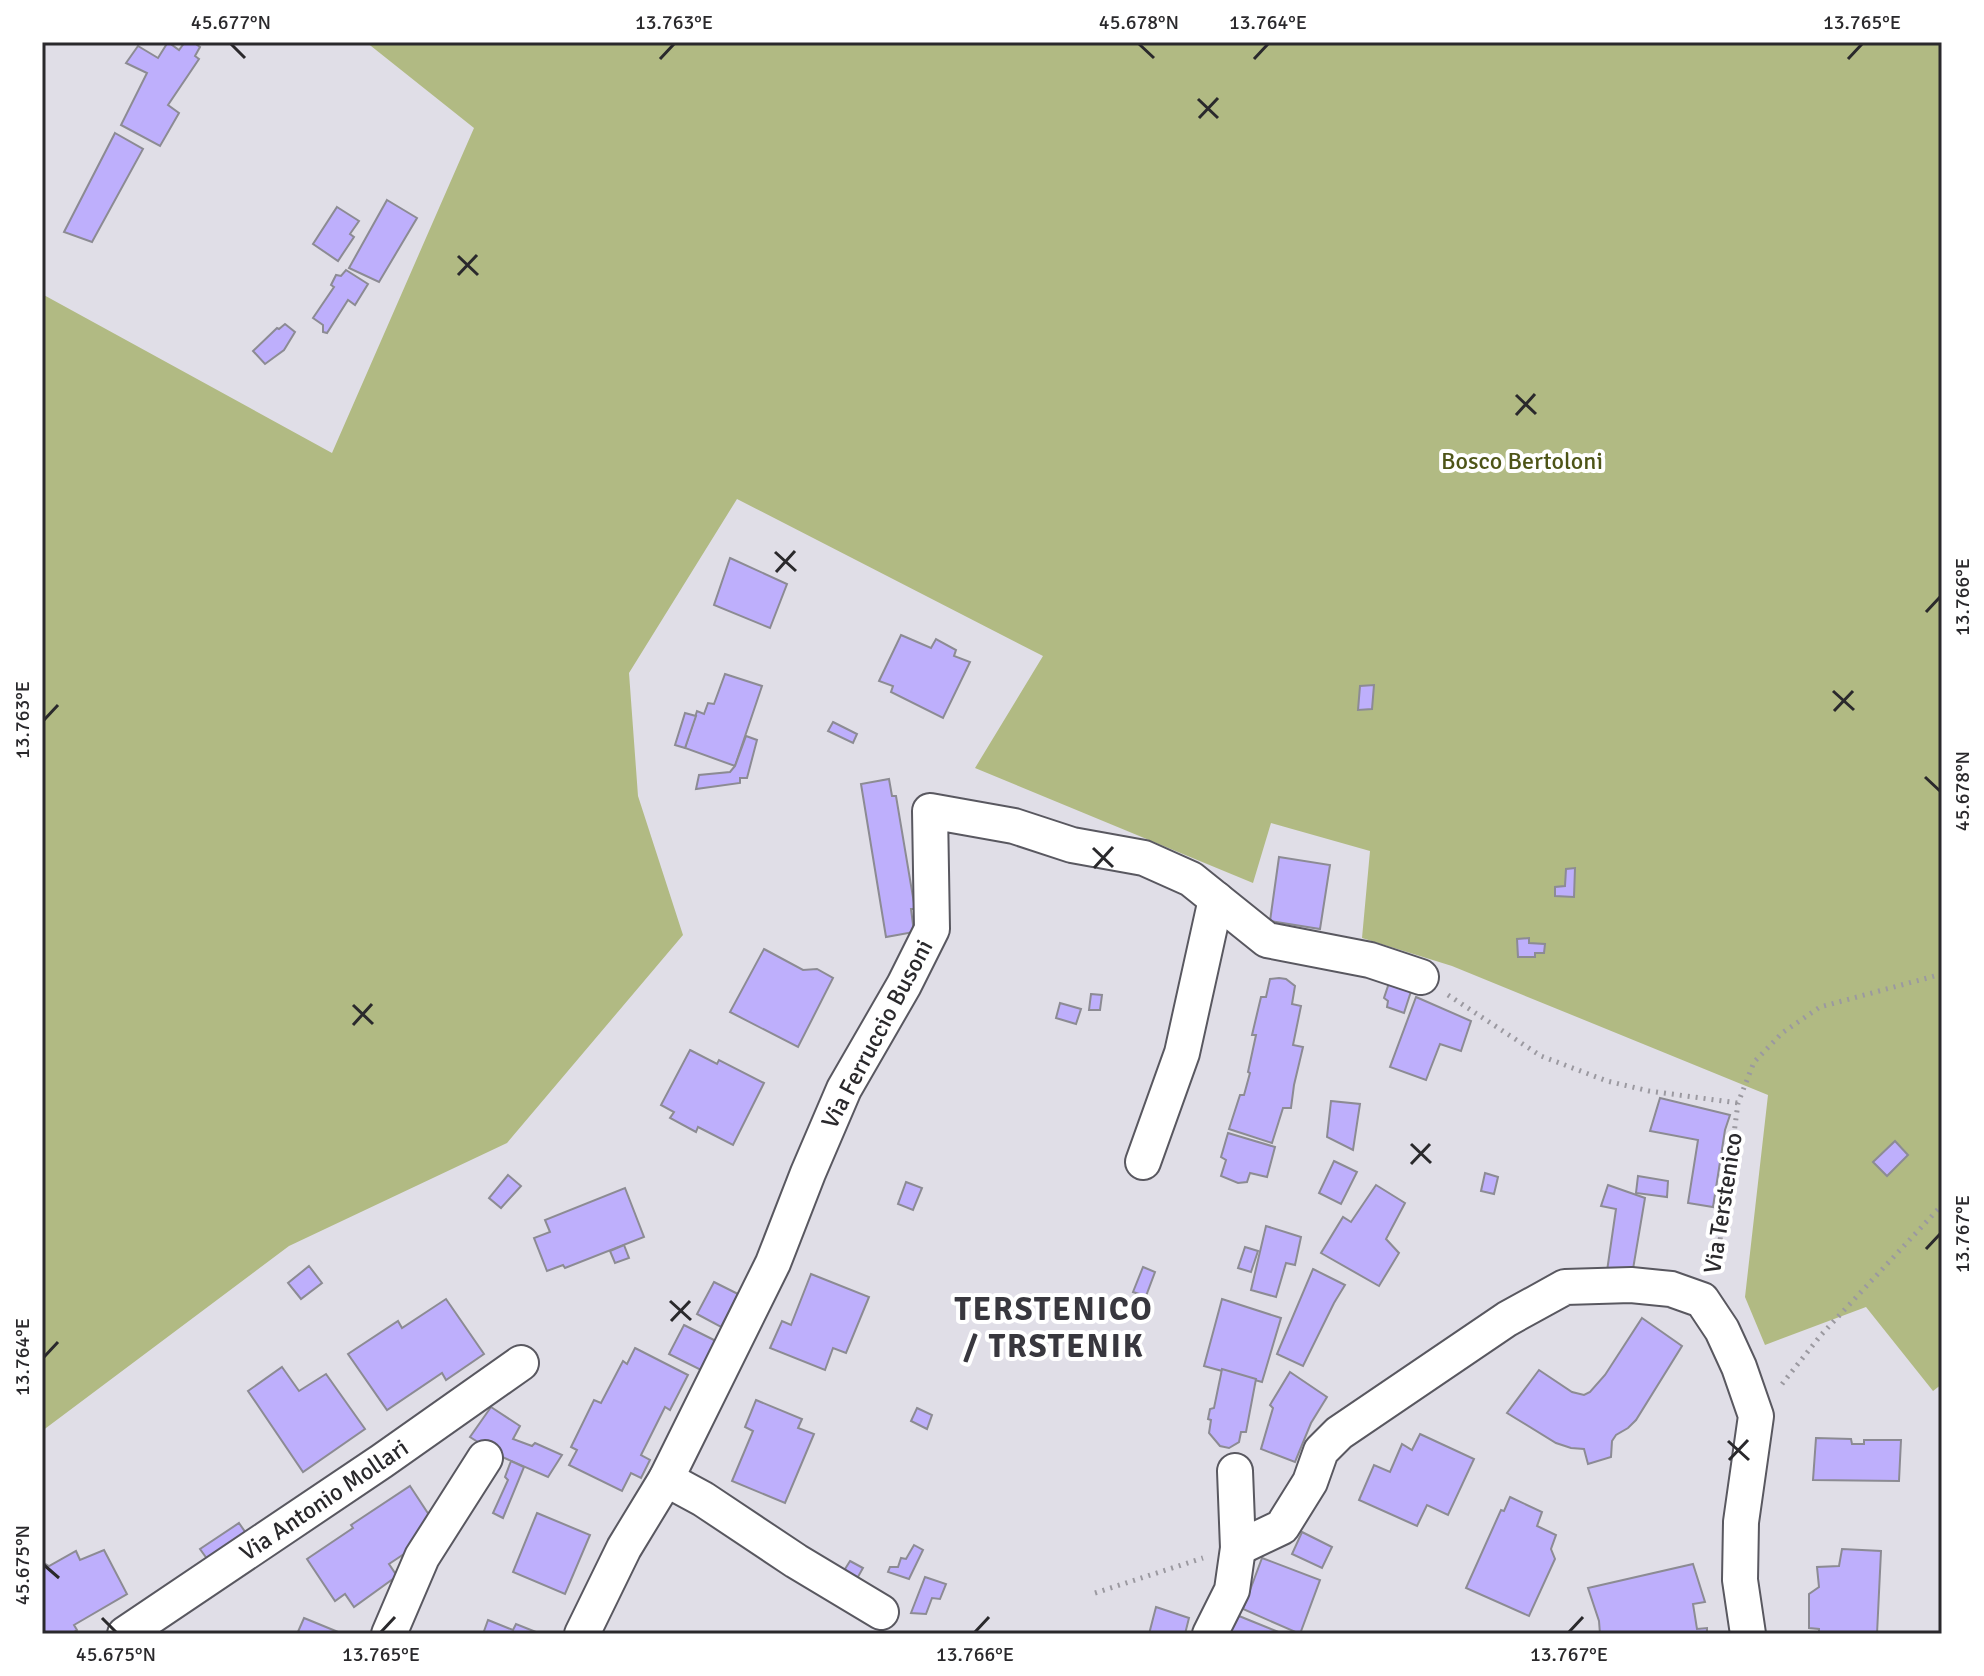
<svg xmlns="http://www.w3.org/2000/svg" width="1984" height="1676" font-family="Signika,sans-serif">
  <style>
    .green { fill: #b1ba83 }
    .building { fill: #beaffc; stroke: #8c8b93; stroke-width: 2 }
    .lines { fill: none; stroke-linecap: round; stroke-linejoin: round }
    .minor-casing { stroke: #595860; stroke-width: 38 }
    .path { stroke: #9b99a0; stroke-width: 5; stroke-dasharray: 2 6; stroke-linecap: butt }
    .minor { stroke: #fff; stroke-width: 34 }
    .ticks { fill: none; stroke: #2a292c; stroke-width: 3 }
    .labels { text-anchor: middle; stroke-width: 8; stroke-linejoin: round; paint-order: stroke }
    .park-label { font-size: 24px; fill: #4d5417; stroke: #fff }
    .street-label { font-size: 24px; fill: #2a292c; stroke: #fff }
    .district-label { font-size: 32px; font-weight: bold; letter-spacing: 2px; fill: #38373e; stroke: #fff }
    .neatline { fill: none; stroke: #2a292c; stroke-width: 3 }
    .ticks-label { font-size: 20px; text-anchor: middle; fill: #2a292c }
  </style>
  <rect width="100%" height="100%" fill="#e0dee7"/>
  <path class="green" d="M366 42H1942V1384L1933 1391 1866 1307 1765 1345 1745 1297 1768 1095 1452 966 1362 938 1370 851 1271 823 1253 883 975 768 1043 656 737 499 629 673 638 796 683 935 507 1143 289 1246 42 1431V294L332 453 474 128Z"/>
  <g class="building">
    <path d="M168 42 179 50 185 42H193L200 47 195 56 199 59 168 105 179 113 160 146 121 125 147 73 126 63 138 46 158 58Z"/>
    <path d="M115 133 143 149 92 242 64 232Z"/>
    <path d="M387 200 417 218 379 282 349 268Z"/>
    <path d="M337 207 359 221 350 234 354 237 338 261 313 244Z"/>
    <path d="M346 270 368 284 355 305 348 300 327 333 323 332V325L313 318 334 287 331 285 336 275 341 276Z"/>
    <path d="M285 324 295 332 284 350 265 364 253 351 277 328 279 329Z"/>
    <path d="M730 558 787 584 770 628 714 605Z"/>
    <path d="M901 635 931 648 936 639 956 650 954 656 970 662 943 718 891 692 893 686 879 681Z"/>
    <path d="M725 674 762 686 735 766 685 748 697 711 704 714 708 703 714 704Z"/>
    <path d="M1374 685 1372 709 1358 710 1360 686Z"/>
    <path d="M685 713 696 716 685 748 675 745Z"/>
    <path d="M833 722 857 734 853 743 828 731Z"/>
    <path d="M746 736 757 740 747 778H740V783L696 789 699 775 730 772 735 766Z"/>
    <path d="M889 779 892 796H896L915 909H911L914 932 886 937 861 784Z"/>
    <path d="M1279 857 1330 865 1320 929 1270 921Z"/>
    <path d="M1575 868 1574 897 1555 896V887L1565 886 1566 869Z"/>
    <path d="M1529 938V943L1545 944 1544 953H1535V957H1518L1517 939Z"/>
    <path d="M764 949 803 970 817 969 833 978 798 1047 730 1012Z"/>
    <path d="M1392 974 1414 982 1404 1013 1387 1007 1388 1001 1384 998Z"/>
    <path d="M1279 978 1286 979 1295 986 1292 1004 1301 1006 1293 1045 1303 1047 1294 1085 1291 1108H1283L1272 1143 1229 1129 1240 1095H1244L1250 1073 1248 1072 1256 1035H1252L1261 997H1266L1270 979Z"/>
    <path d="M1091 994 1102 995 1100 1010H1089Z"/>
    <path d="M1416 997 1471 1021 1461 1051 1440 1044 1426 1080 1390 1067Z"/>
    <path d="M1060 1003 1081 1009 1076 1024 1056 1018Z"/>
    <path d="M690 1050 717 1064 719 1060 764 1083 733 1145 698 1127 696 1132 670 1118 674 1112 661 1105Z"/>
    <path d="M1660 1098 1730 1115 1725 1130 1713 1207 1688 1203 1698 1140 1650 1131Z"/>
    <path d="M1331 1101 1360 1104 1353 1150 1327 1137Z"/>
    <path d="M1228 1133 1275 1147 1267 1177 1250 1173 1247 1182 1238 1183 1221 1176 1226 1160 1221 1157Z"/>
    <path d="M1895 1141 1908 1155 1887 1176 1873 1162Z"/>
    <path d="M1334 1161 1357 1172 1341 1204 1319 1193Z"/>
    <path d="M1485 1173 1498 1177 1494 1194 1481 1191Z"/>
    <path d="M508 1175 521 1186 501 1208 489 1198Z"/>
    <path d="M1638 1176 1668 1181 1667 1197 1636 1193Z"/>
    <path d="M906 1182 922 1188 913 1210 898 1204Z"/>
    <path d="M1376 1185 1405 1203 1386 1239 1399 1253 1379 1286 1321 1253 1343 1217 1351 1222Z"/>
    <path d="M1608 1185 1645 1198 1632 1275 1607 1271 1616 1209 1601 1206Z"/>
    <path d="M625 1188 644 1237 565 1268 563 1265 547 1271 534 1238 550 1232 545 1220Z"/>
    <path d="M1266 1226 1301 1237 1295 1265 1286 1263 1276 1297 1251 1290Z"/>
    <path d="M624 1245 629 1258 615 1263 610 1251Z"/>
    <path d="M1245 1247 1258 1251 1251 1272 1238 1268Z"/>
    <path d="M309 1266 322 1283 301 1299 288 1283Z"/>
    <path d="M1143 1267 1155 1272 1146 1296 1133 1292Z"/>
    <path d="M1313 1269 1345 1285 1334 1303 1303 1366 1277 1354Z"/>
    <path d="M811 1274 869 1297 846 1353 833 1348 825 1370 770 1348 782 1321 791 1325Z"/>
    <path d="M714 1282 738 1294 721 1327 697 1314Z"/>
    <path d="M446 1299 484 1354 446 1380 442 1373 387 1410 348 1354 398 1321 402 1328Z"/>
    <path d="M1222 1299 1281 1318 1262 1382 1204 1366Z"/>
    <path d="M1642 1318 1682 1346 1636 1420 1628 1428 1616 1435 1612 1441 1611 1457 1588 1464 1584 1449 1571 1448 1556 1443 1507 1413 1539 1370 1572 1392 1584 1395 1590 1392 1605 1375Z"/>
    <path d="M684 1325 718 1342 703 1371 669 1354Z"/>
    <path d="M635 1348 688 1375 670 1410 665 1407 641 1455 650 1460 641 1478 631 1473 622 1491 569 1465 577 1450 571 1447 594 1400 601 1403 623 1361 627 1364Z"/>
    <path d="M282 1367 299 1391 326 1374 365 1429 303 1472 248 1391Z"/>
    <path d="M1222 1369 1256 1379 1246 1432H1241L1239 1442 1229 1448 1220 1446 1209 1433 1211 1420 1208 1419 1210 1409 1214 1408Z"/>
    <path d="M1290 1372 1327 1397 1311 1423 1295 1462 1261 1449 1273 1408 1270 1405Z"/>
    <path d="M756 1400 802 1419 798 1428 814 1434 785 1503 732 1481 753 1431 745 1427Z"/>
    <path d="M491 1407 520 1426 513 1439 532 1446 535 1443 562 1455 548 1477 500 1456 470 1437Z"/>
    <path d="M917 1408 932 1415 927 1429 911 1421Z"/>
    <path d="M1420 1434 1474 1459 1448 1515 1427 1505 1417 1526 1359 1500 1374 1465 1390 1472 1402 1444 1412 1450Z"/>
    <path d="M1816 1438 1851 1439 1852 1444H1864V1440H1901L1899 1481 1813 1480Z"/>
    <path d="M511 1461 524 1467 503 1518 493 1513 508 1480 505 1477Z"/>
    <path d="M410 1486 435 1524 419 1544 389 1564 397 1576 354 1607 345 1594 335 1601 307 1559 353 1528 351 1525Z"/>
    <path d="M1510 1497 1542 1512 1537 1526 1556 1535 1551 1549 1555 1559 1529 1616 1466 1588 1501 1510 1504 1511Z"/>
    <path d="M537 1513 590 1535 565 1594 513 1572Z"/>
    <path d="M239 1523 250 1539 210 1563 200 1549Z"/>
    <path d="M1302 1532 1332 1547 1322 1568 1292 1554Z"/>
    <path d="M914 1545 923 1550 909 1579 888 1572 890 1567H898L901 1558 906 1559Z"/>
    <path d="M1842 1549 1881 1551 1877 1634H1819V1629L1809 1628V1594L1819 1587 1817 1567 1839 1566Z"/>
    <path d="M104 1550 127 1594 74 1625 77 1630 71 1634H46L42 1627V1562L49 1566 76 1551 80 1560Z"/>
    <path d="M1262 1558 1320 1580 1300 1634 1243 1609Z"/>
    <path d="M850 1561 863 1568 854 1584 840 1577Z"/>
    <path d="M1693 1564 1705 1602 1693 1604 1697 1629 1707 1628V1634H1600L1599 1621 1588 1588Z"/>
    <path d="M925 1577 946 1584 940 1599 932 1598 926 1614 911 1613Z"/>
    <path d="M1156 1607 1189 1618 1185 1634H1149Z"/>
    <path d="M1239 1616 1281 1633 1229 1634Z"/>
    <path d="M304 1618 343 1634H297Z"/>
    <path d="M488 1620 513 1630 516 1624 541 1634H483Z"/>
  </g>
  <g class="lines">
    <g class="minor-casing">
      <g id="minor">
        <path d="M1143 1162 1182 1053 1216 899"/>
        <path d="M666 1479 703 1499 796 1561 881 1612"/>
        <path d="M1238 1548 1282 1527 1310 1482 1321 1451 1339 1433 1507 1319 1565 1287 1631 1285 1671 1289 1702 1300 1722 1330 1739 1367 1756 1416 1741 1522 1740 1580 1748 1634"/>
        <path d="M125 1634 382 1461 521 1363"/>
        <path d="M389 1634 422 1557 485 1458"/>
        <path d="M582 1634 624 1548 666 1479 773 1263 808 1173 844 1089 904 985 932 929 930 811 1014 826 1072 845 1144 858 1191 879 1267 940 1370 960 1421 977"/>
        <path d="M1210 1634 1232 1590 1238 1548 1235 1471"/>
      </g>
    </g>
    <g class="path">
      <path d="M1448 995 1541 1056 1607 1081 1649 1091 1738 1103"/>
      <path d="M1716 1271 1738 1103 1754 1062 1782 1033 1820 1007 1942 974"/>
      <path d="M1782 1384 1821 1335 1942 1205"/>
      <path d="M1095 1593 1203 1558"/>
    </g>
    <use href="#minor" class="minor"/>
  </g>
  <path class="ticks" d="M231 44 245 58M1139 44 1154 58M660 59 674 44M1254 59 1268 44M1848 59 1862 44M1198 99 1218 118M1199 118 1218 98M458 256 478 275M458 275 477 255M1516 395 1536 414M1516 415 1535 394M775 552 796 571M776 572 795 551M1926 612 1940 597M1833 691 1854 710M1834 711 1853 691M44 720 58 705M1925 777 1940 791M1093 848 1113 867M1094 868 1113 847M353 1005 373 1024M353 1025 372 1004M1411 1144 1431 1163M1411 1164 1430 1144M1926 1249 1940 1234M670 1301 691 1320M671 1321 690 1301M44 1357 58 1342M1728 1441 1749 1460M1729 1460 1748 1440M44 1565 59 1578M102 1618 116 1632M381 1632 395 1617M975 1632 989 1617M1569 1632 1583 1617"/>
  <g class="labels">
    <g class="park-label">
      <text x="1522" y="469">Bosco Bertoloni</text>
    </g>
    <g class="street-label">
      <text transform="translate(877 1034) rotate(-62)" y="8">Via Ferruccio Busoni</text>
      <text transform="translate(1723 1203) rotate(-81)" y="8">Via Terstenico</text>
      <text transform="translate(324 1500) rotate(-34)" y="8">Via Antonio Mollari</text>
    </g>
    <g class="district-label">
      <text x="1054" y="1320">TERSTENICO<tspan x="1054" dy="37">/ TRSTENIK</tspan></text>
    </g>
  </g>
  <rect width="1984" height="1676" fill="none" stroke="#ffffff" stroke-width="88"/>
  <rect x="44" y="44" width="1896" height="1588" class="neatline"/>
  <g class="ticks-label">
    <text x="231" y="29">45.677°N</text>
    <text x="674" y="29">13.763°E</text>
    <text x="1139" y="29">45.678°N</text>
    <text x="1268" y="29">13.764°E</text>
    <text x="1862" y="29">13.765°E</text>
    <text transform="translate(1962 597) rotate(-90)" y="7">13.766°E</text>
    <text transform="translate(22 720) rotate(-90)" y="7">13.763°E</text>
    <text transform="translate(1962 791) rotate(-90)" y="7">45.678°N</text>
    <text transform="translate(1962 1234) rotate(-90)" y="7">13.767°E</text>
    <text transform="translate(22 1357) rotate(-90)" y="7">13.764°E</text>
    <text transform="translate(22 1565) rotate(-90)" y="7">45.675°N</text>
    <text x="116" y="1661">45.675°N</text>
    <text x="381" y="1661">13.765°E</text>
    <text x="975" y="1661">13.766°E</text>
    <text x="1569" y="1661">13.767°E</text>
  </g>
</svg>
